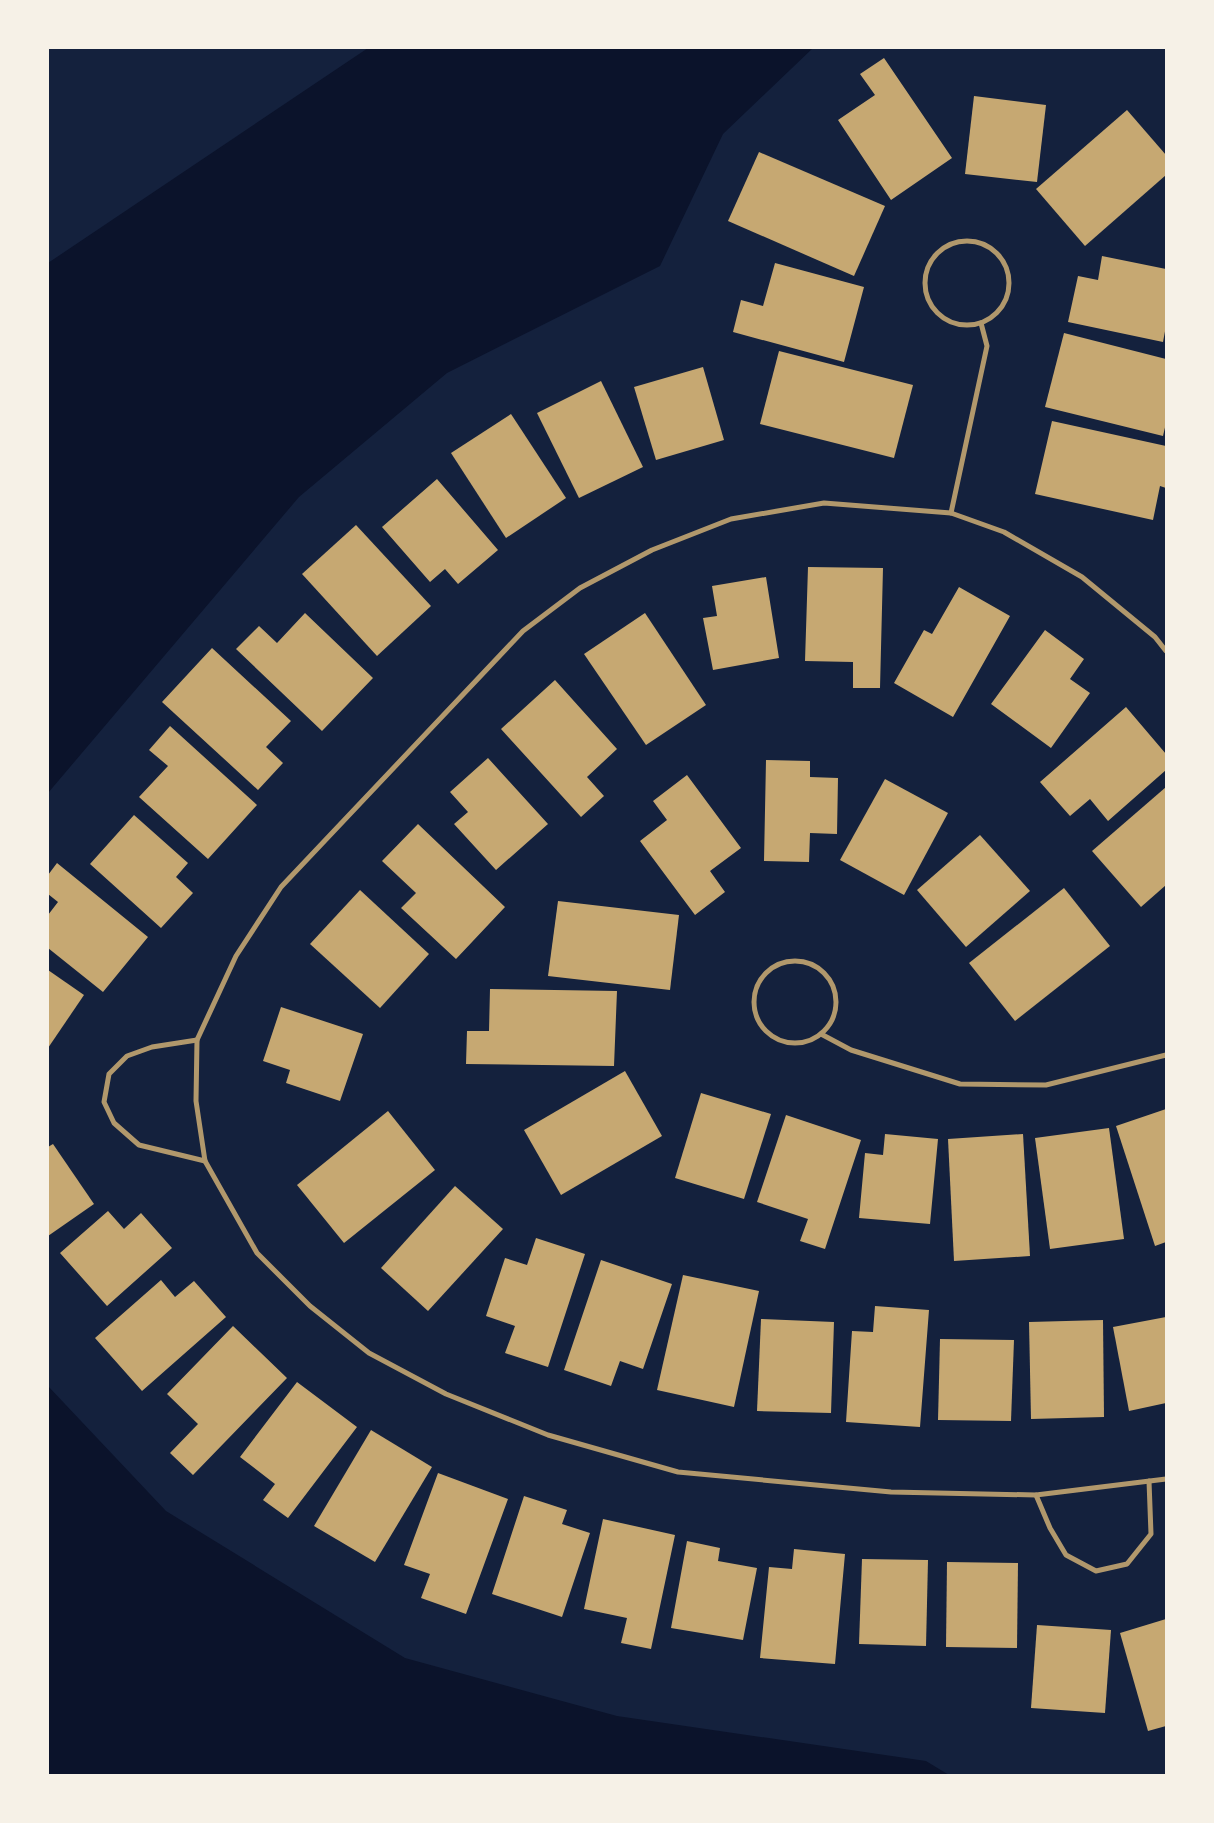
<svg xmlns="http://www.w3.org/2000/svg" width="1214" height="1823" font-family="'PT Sans Narrow',sans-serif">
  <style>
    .water { fill: #0b132b }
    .building { fill: #c6a872 }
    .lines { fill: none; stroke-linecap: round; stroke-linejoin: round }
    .minor { stroke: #b1986c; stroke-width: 5 }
  </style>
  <rect width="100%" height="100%" fill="#14213d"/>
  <g class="water">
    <path d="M368 48H813L723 134 660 266 447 373 299 497 48 793V263Z"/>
    <path d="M48 1386 166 1511 405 1658 617 1716 926 1761 949 1775H48Z"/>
  </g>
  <g class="building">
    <path d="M884 58 952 158 891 200 838 120 875 95 860 74Z"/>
    <path d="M974 96 1046 105 1037 182 965 174Z"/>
    <path d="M1127 110 1166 155V175L1085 246 1036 189Z"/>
    <path d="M759 152 885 206 854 276 728 221Z"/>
    <path d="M1102 256 1166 269V326L1163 342 1068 322 1078 276 1098 280Z"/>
    <path d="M775 263 864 287 844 362 733 332 741 300 763 306Z"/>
    <path d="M1064 333 1166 359V423L1163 436 1045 407Z"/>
    <path d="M779 351 913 385 894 458 760 424Z"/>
    <path d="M703 367 724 440 656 460 634 387Z"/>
    <path d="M601 381 643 467 579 498 537 413Z"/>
    <path d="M511 414 566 498 506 538 451 453Z"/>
    <path d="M1052 421 1166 446V488L1160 486 1153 520 1035 494Z"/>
    <path d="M437 479 498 550 458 584 445 569 430 582 382 527Z"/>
    <path d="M356 525 431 606 377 656 302 574Z"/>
    <path d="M808 567 883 568 880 688H853V662L805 661Z"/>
    <path d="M766 577 779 658 713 670 703 618 717 616 712 586Z"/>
    <path d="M959 587 1010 616 953 717 894 683 924 630 932 634Z"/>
    <path d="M305 613 373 678 322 731 236 649 259 626 277 643Z"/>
    <path d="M645 613 706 705 646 745 584 654Z"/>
    <path d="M1045 630 1084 659 1070 679 1090 693 1051 748 991 704Z"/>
    <path d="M212 648 291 721 266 747 283 763 258 790 162 702Z"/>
    <path d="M555 680 617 749 587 777 604 796 581 817 501 729Z"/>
    <path d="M1126 707 1166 754V770L1108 821 1090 799 1070 816 1040 782Z"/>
    <path d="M170 726 257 805 208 859 139 797 168 766 149 750Z"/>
    <path d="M488 758 548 824 496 870 454 824 468 812 450 792Z"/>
    <path d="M766 760 810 761V777L838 778 837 834 810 833 809 862 764 861Z"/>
    <path d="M687 775 741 848 710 871 725 892 695 915 640 841 667 820 653 801Z"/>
    <path d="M885 779 948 813 904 895 840 860Z"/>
    <path d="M1166 787V885L1141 907 1092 851Z"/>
    <path d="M134 815 188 863 176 877 193 893 161 928 90 864Z"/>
    <path d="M418 824 505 907 456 959 401 908 416 893 382 861Z"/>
    <path d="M980 835 1030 891 966 947 917 890Z"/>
    <path d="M57 863 148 937 103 992 48 948V915L58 902 48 894V875Z"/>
    <path d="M1064 888 1110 946 1015 1021 969 963Z"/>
    <path d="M360 890 429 954 380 1008 310 944Z"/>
    <path d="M558 901 679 915 670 990 548 976Z"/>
    <path d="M48 970 84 995 48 1048Z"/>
    <path d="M490 989 617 991 614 1066 466 1064 467 1031H489Z"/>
    <path d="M281 1007 363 1034 340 1101 286 1083 290 1070 263 1061Z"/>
    <path d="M625 1071 662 1136 561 1195 524 1130Z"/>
    <path d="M701 1093 771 1114 744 1199 675 1178Z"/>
    <path d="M1166 1109V1242L1155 1246 1116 1126Z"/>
    <path d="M388 1111 435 1170 344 1243 297 1185Z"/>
    <path d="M786 1115 861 1140 825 1249 800 1241 808 1219 757 1202Z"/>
    <path d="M1109 1128 1124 1239 1050 1249 1035 1138Z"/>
    <path d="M885 1134 938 1139 930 1224 859 1218 865 1153 883 1155Z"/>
    <path d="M1023 1134 1030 1256 954 1261 948 1139Z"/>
    <path d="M53 1144 94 1204 48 1236V1147Z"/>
    <path d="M455 1186 503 1229 428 1311 381 1268Z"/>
    <path d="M108 1211 124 1229 141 1213 172 1248 107 1306 60 1253Z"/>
    <path d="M536 1238 585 1254 548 1367 505 1353 515 1326 486 1316 505 1258 527 1265Z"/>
    <path d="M601 1260 672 1284 643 1369 620 1361 611 1386 564 1370Z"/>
    <path d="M683 1275 759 1291 734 1407 657 1390Z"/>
    <path d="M161 1280 175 1297 194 1281 226 1317 142 1391 95 1338Z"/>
    <path d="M875 1306 929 1310 920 1427 846 1422 852 1331 873 1332Z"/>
    <path d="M1166 1317V1403L1129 1411 1113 1327Z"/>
    <path d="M761 1319 834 1322 831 1413 757 1411Z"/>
    <path d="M1103 1320 1104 1417 1031 1419 1029 1322Z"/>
    <path d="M233 1326 287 1378 193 1475 170 1453 198 1424 167 1394Z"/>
    <path d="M940 1339 1014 1340 1011 1421 938 1420Z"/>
    <path d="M297 1382 357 1427 288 1518 263 1500 275 1484 240 1457Z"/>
    <path d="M371 1430 432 1467 375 1562 314 1526Z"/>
    <path d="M438 1473 508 1499 466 1614 421 1598 430 1574 404 1565Z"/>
    <path d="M524 1496 567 1510 562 1524 590 1533 562 1617 492 1594Z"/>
    <path d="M603 1519 675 1535 651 1649 621 1643 627 1618 584 1609Z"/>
    <path d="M687 1541 720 1548 718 1561 757 1568 743 1640 671 1628Z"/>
    <path d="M794 1549 845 1554 835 1664 760 1658 769 1567 792 1569Z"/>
    <path d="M862 1559 928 1560 926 1646 859 1644Z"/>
    <path d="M947 1562 1018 1563 1017 1648 946 1647Z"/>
    <path d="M1166 1619V1726L1148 1731 1120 1633Z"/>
    <path d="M1037 1625 1111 1630 1105 1713 1031 1708Z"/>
  </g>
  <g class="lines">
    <g class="minor">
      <circle cx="967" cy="283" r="42"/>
      <path d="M951 513 987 346 981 323"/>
      <path d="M1166 651 1155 637 1082 577 1004 532 951 513 824 503 731 519 652 550 580 588 523 631 281 887 236 956 197 1040 196 1101 205 1161 257 1253 310 1306 369 1353 446 1394 548 1435 678 1472 891 1492 1036 1495 1166 1479"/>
      <circle cx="795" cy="1002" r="41"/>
      <path d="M821 1034 851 1050 960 1084 1046 1085 1166 1055"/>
      <path d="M197 1040 152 1047 127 1056 109 1074 104 1102 114 1123 139 1145 205 1161"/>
      <path d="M1036 1495 1050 1528 1066 1555 1096 1571 1127 1564 1151 1534 1149 1481"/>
    </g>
  </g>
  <rect width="1214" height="1823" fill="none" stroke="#f6f1e7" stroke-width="98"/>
</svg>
